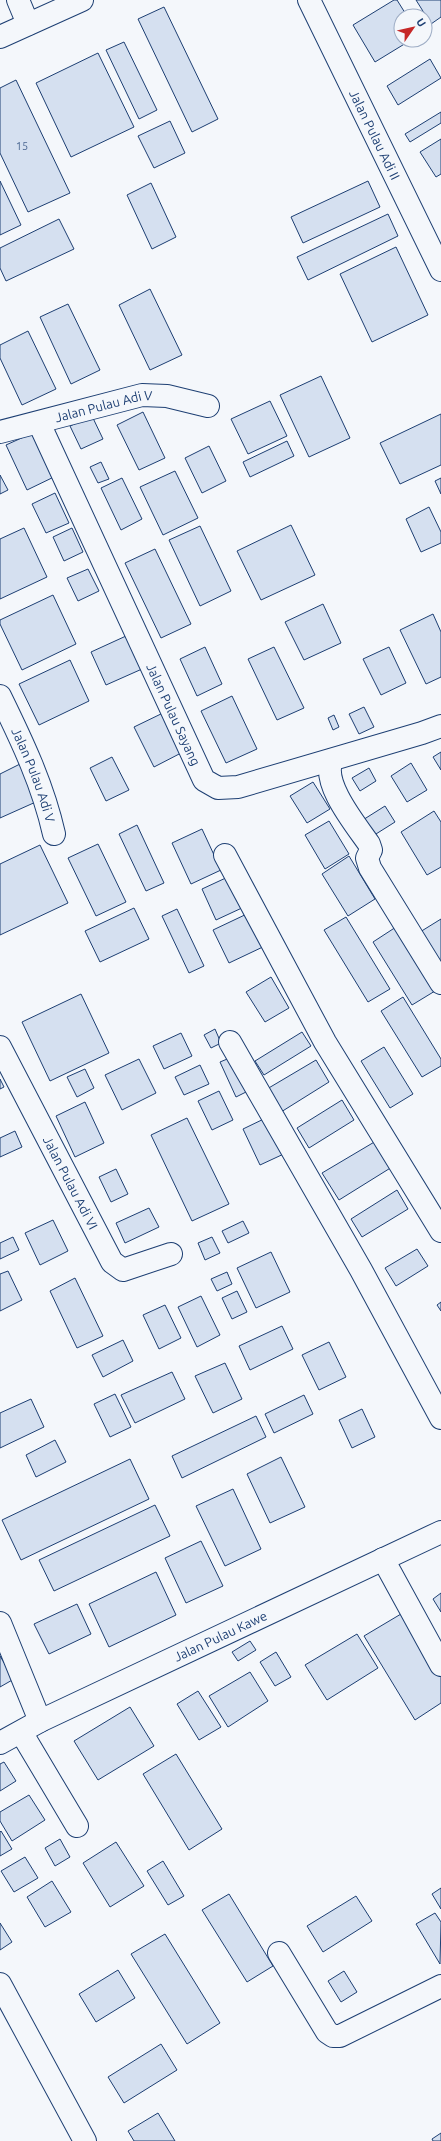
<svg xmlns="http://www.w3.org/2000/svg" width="441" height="2141" font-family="Ubuntu,sans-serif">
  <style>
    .building { fill: #d5e0f0; stroke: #1d3f73 }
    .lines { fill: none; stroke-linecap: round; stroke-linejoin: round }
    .street-casing { stroke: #1d3f73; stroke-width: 24 }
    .secondary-casing { stroke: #1d3f73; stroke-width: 24 }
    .street { stroke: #f4f7fb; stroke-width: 22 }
    .secondary { stroke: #f4f7fb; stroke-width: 22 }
    .labels { text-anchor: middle; stroke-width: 3; stroke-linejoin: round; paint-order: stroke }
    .number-label { font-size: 11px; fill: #4b6792 }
    .street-label { font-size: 13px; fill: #1d3f73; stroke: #f4f7fb }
  </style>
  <rect width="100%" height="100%" fill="#f4f7fb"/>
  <g class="building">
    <path d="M394 0H397L407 16H401V40H411L375 62 353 25Z"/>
    <path d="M416 0H441V17L431 24Z"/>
    <path d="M164 7 218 119 192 132 138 19Z"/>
    <path d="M124 42 157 110 139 119 106 50Z"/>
    <path d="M98 53 134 127 71 157 36 83Z"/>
    <path d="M430 59 441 78 398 105 387 86Z"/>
    <path d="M16 80 70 193 28 212 0 153V88Z"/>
    <path d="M441 112V123L410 142 405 134Z"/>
    <path d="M170 121 185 153 154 168 138 136Z"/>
    <path d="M441 139V174L436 177 420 152Z"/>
    <path d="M0 181 21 225 0 235Z"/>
    <path d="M368 181 380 207 303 243 291 217Z"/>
    <path d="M151 183 176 237 152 249 127 195Z"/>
    <path d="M388 214 398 236 308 280 297 257Z"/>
    <path d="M59 219 74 249 6 281 0 268V248Z"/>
    <path d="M396 247 428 315 372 342 340 274Z"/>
    <path d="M150 289 182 355 150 370 119 305Z"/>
    <path d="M68 304 100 370 71 384 40 317Z"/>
    <path d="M28 331 56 389 22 405 0 358V345Z"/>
    <path d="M321 376 350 438 309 457 280 395Z"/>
    <path d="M270 401 287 436 248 454 231 419Z"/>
    <path d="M143 412 165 458 139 470 117 425Z"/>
    <path d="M441 414V465L400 484 380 443Z"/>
    <path d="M92 416 103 439 81 449 70 426Z"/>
    <path d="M37 431 58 475 27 490 6 445Z"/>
    <path d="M287 441 294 456 250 477 243 462Z"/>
    <path d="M209 446 226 481 202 493 185 458Z"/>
    <path d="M101 462 109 479 98 483 90 467Z"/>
    <path d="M175 471 198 518 163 535 140 487Z"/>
    <path d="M0 475 8 490 0 494Z"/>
    <path d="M122 478 142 519 121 530 101 488Z"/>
    <path d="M441 478V494L435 481Z"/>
    <path d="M55 493 69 523 46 533 32 504Z"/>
    <path d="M429 507 441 532V543L421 552 406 519Z"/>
    <path d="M291 525 315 575 261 600 237 551Z"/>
    <path d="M200 526 231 591 200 606 169 540Z"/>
    <path d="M24 528 47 577 0 599V539Z"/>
    <path d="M72 528 83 552 64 561 53 537Z"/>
    <path d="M155 549 191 624 161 638 125 563Z"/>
    <path d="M88 569 99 591 78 601 67 578Z"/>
    <path d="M53 595 76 644 22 670 0 624V620Z"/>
    <path d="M323 604 341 643 304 660 285 622Z"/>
    <path d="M433 614 441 632V677L426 684 400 630Z"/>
    <path d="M126 636 142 669 106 685 91 652Z"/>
    <path d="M205 647 222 684 197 696 180 659Z"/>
    <path d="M274 647 304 708 277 720 248 659Z"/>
    <path d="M389 647 406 683 381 695 363 659Z"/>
    <path d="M70 660 89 701 39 725 19 684Z"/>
    <path d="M232 696 257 749 226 763 201 711Z"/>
    <path d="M364 707 374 727 359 734 349 714Z"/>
    <path d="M165 712 183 752 154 767 134 727Z"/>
    <path d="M334 715 339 727 333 730 328 718Z"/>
    <path d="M441 752V770L433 757Z"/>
    <path d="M112 757 129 790 106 801 90 768Z"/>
    <path d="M411 763 427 790 407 802 391 776Z"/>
    <path d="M20 764 38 801 0 818V774Z"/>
    <path d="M369 768 376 781 360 791 352 778Z"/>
    <path d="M313 782 330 809 307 823 290 796Z"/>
    <path d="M385 806 395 822 368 839 358 823Z"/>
    <path d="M434 811 441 822V867L427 875 401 832Z"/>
    <path d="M329 821 349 854 325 869 305 835Z"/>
    <path d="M137 825 164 883 146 891 119 834Z"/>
    <path d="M202 829 221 870 191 884 172 843Z"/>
    <path d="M98 844 126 902 96 916 68 858Z"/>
    <path d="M40 845 68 903 0 935V864Z"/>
    <path d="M349 856 375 899 348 916 322 874Z"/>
    <path d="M230 876 244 907 216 920 202 889Z"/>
    <path d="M134 908 149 939 100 962 85 931Z"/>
    <path d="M177 909 204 966 189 973 162 916Z"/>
    <path d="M251 912 267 945 229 963 213 930Z"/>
    <path d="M346 917 390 989 368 1002 324 930Z"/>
    <path d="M441 919V967L420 932Z"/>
    <path d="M396 927 435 991 412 1005 373 942Z"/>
    <path d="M271 977 289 1008 265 1022 246 992Z"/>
    <path d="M81 994 109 1053 50 1081 22 1022Z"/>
    <path d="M403 997 441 1059V1066L422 1077 381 1011Z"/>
    <path d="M215 1029 221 1043 211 1048 204 1035Z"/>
    <path d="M302 1032 311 1046 264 1075 255 1061Z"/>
    <path d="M181 1033 192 1056 164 1069 153 1046Z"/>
    <path d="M384 1047 413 1094 390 1108 361 1061Z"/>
    <path d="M232 1057 248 1091 236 1097 220 1062Z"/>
    <path d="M139 1059 156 1093 122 1110 105 1075Z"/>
    <path d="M316 1060 329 1082 281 1112 267 1089Z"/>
    <path d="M200 1065 209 1084 184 1095 175 1077Z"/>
    <path d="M85 1069 94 1088 77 1097 67 1077Z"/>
    <path d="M0 1079 4 1087 0 1089Z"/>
    <path d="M219 1091 233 1120 212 1130 198 1101Z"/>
    <path d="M342 1100 354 1120 309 1148 297 1128Z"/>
    <path d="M85 1102 104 1143 75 1157 56 1116Z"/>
    <path d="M270 1116 288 1152 260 1165 243 1129Z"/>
    <path d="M187 1118 229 1204 192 1221 151 1135Z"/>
    <path d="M15 1131 22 1147 0 1157V1138Z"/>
    <path d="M376 1141 392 1167 339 1200 322 1173Z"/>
    <path d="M116 1169 128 1194 111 1202 99 1177Z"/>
    <path d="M397 1190 408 1209 362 1237 351 1219Z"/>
    <path d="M149 1208 159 1227 125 1243 116 1223Z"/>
    <path d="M53 1220 68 1251 40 1265 25 1233Z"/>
    <path d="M243 1221 249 1233 228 1243 222 1231Z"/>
    <path d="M13 1237 19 1250 0 1259V1243Z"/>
    <path d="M212 1237 220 1253 205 1260 198 1243Z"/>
    <path d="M417 1249 428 1266 396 1286 385 1268Z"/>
    <path d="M271 1252 290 1292 256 1308 237 1268Z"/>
    <path d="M8 1271 22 1300 0 1311V1274Z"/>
    <path d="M227 1272 232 1284 217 1291 211 1279Z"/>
    <path d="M75 1278 103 1336 77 1348 50 1291Z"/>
    <path d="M237 1291 247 1312 232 1319 222 1298Z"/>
    <path d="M201 1296 220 1335 197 1347 178 1307Z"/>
    <path d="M441 1302V1311L437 1305Z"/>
    <path d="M165 1305 181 1338 159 1349 143 1315Z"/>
    <path d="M282 1326 293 1349 250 1370 239 1346Z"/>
    <path d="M123 1340 133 1361 103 1377 92 1355Z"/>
    <path d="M329 1342 346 1377 319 1390 302 1355Z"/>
    <path d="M225 1363 242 1399 213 1413 195 1376Z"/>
    <path d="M172 1372 185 1399 135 1423 121 1395Z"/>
    <path d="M115 1394 131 1427 110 1437 94 1404Z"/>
    <path d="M304 1395 313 1414 274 1433 265 1414Z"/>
    <path d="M31 1399 44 1427 0 1448V1413Z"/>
    <path d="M362 1409 375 1437 352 1448 339 1420Z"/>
    <path d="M256 1416 266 1437 182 1478 172 1456Z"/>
    <path d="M55 1440 66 1462 36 1477 26 1455Z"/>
    <path d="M281 1457 305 1507 270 1523 247 1474Z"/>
    <path d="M130 1459 149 1499 21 1560 2 1520Z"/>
    <path d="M233 1489 261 1549 225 1566 196 1506Z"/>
    <path d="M155 1505 170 1536 54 1591 39 1560Z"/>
    <path d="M201 1541 223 1586 186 1603 165 1558Z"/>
    <path d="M156 1572 176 1615 109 1647 89 1604Z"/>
    <path d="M441 1593V1612L433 1599Z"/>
    <path d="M77 1604 91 1634 49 1654 34 1624Z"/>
    <path d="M406 1611 441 1667V1703L415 1720 364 1636Z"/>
    <path d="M357 1634 378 1668 327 1700 305 1665Z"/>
    <path d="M250 1641 256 1650 238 1661 232 1652Z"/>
    <path d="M276 1652 291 1677 275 1686 260 1662Z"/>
    <path d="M0 1656 14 1679 0 1687Z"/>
    <path d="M250 1672 268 1701 228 1727 209 1696Z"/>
    <path d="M198 1691 221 1727 199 1740 177 1704Z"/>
    <path d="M130 1707 154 1746 98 1780 74 1741Z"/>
    <path d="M176 1754 222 1829 189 1850 143 1774Z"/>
    <path d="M4 1762 16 1781 0 1791V1764Z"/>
    <path d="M29 1795 45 1820 12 1841 0 1821V1812Z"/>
    <path d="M1 1831 12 1849 0 1856V1832Z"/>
    <path d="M60 1839 70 1857 55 1866 45 1848Z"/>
    <path d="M116 1842 144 1886 110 1907 83 1863Z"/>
    <path d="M25 1857 38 1878 14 1892 1 1871Z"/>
    <path d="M163 1861 184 1896 168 1905 147 1871Z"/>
    <path d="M52 1881 71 1912 45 1927 27 1897Z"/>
    <path d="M441 1888V1909L432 1894Z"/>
    <path d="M229 1894 273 1966 247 1982 202 1910Z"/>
    <path d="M356 1896 372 1921 323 1952 307 1926Z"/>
    <path d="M435 1913 441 1922 440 1964 416 1924Z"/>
    <path d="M0 1923 12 1942 0 1950Z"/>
    <path d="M165 1934 220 2023 187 2044 131 1954Z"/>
    <path d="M118 1970 135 1998 96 2022 79 1994Z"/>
    <path d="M344 1971 357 1992 341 2002 328 1981Z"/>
    <path d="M161 2044 177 2070 124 2103 108 2077Z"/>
    <path d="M158 2113 175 2141H134L128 2131Z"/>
    <path d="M441 2133V2141H433L432 2139Z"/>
  </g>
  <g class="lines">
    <g class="street-casing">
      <g id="street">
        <path d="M18 0 28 24"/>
        <path id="s1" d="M309 0 441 270"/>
        <path d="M0 37 82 0"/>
        <path id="s2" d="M39 423 204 780 218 788 238 787 422 733 441 726"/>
        <path id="s3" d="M0 432 142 395 167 396 208 406"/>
        <path id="s4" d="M0 696C22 741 43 785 54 834"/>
        <path d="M332 760C321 783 356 825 369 844L371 850 367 858 370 868 441 983"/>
        <path d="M225 855 325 1042 441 1231"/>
        <path d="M230 1042 361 1270 441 1418"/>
        <path id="s5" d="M0 1047 112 1262 123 1270 171 1254"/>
        <path d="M383 1559 441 1665"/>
        <path d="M0 1623 40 1721"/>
        <path d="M21 1732 77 1826"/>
        <path d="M279 1953 327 2032 333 2036H340L441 1986"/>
        <path d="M0 1984 85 2141"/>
      </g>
    </g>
    <g class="secondary-casing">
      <g id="secondary">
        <path id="s6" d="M0 1743 40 1721 441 1532"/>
      </g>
    </g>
    <use href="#street" class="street"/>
    <use href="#secondary" class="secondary"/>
  </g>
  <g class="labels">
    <g class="number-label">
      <text x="22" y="150">15</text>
    </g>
    <g class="street-label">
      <text dy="5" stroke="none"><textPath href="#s1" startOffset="150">Jalan Pulau Adi II</textPath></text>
      <text dy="5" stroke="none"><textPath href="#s3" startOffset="107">Jalan Pulau Adi V</textPath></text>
      <text dy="5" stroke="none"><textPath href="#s2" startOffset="321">Jalan Pulau Sayang</textPath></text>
      <text dy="5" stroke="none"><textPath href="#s4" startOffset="86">Jalan Pulau Adi V</textPath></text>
      <text dy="5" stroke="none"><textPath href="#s5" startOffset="153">Jalan Pulau Adi VI</textPath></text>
      <text dy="5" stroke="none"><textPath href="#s6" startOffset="245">Jalan Pulau Kawe</textPath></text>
    </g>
  </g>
  <g transform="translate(413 28) rotate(56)"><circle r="19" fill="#f4f7fb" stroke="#9eadc5"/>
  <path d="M0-3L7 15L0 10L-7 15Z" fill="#c62828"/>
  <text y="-6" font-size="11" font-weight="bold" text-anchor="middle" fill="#1d3f73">U</text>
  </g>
</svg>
